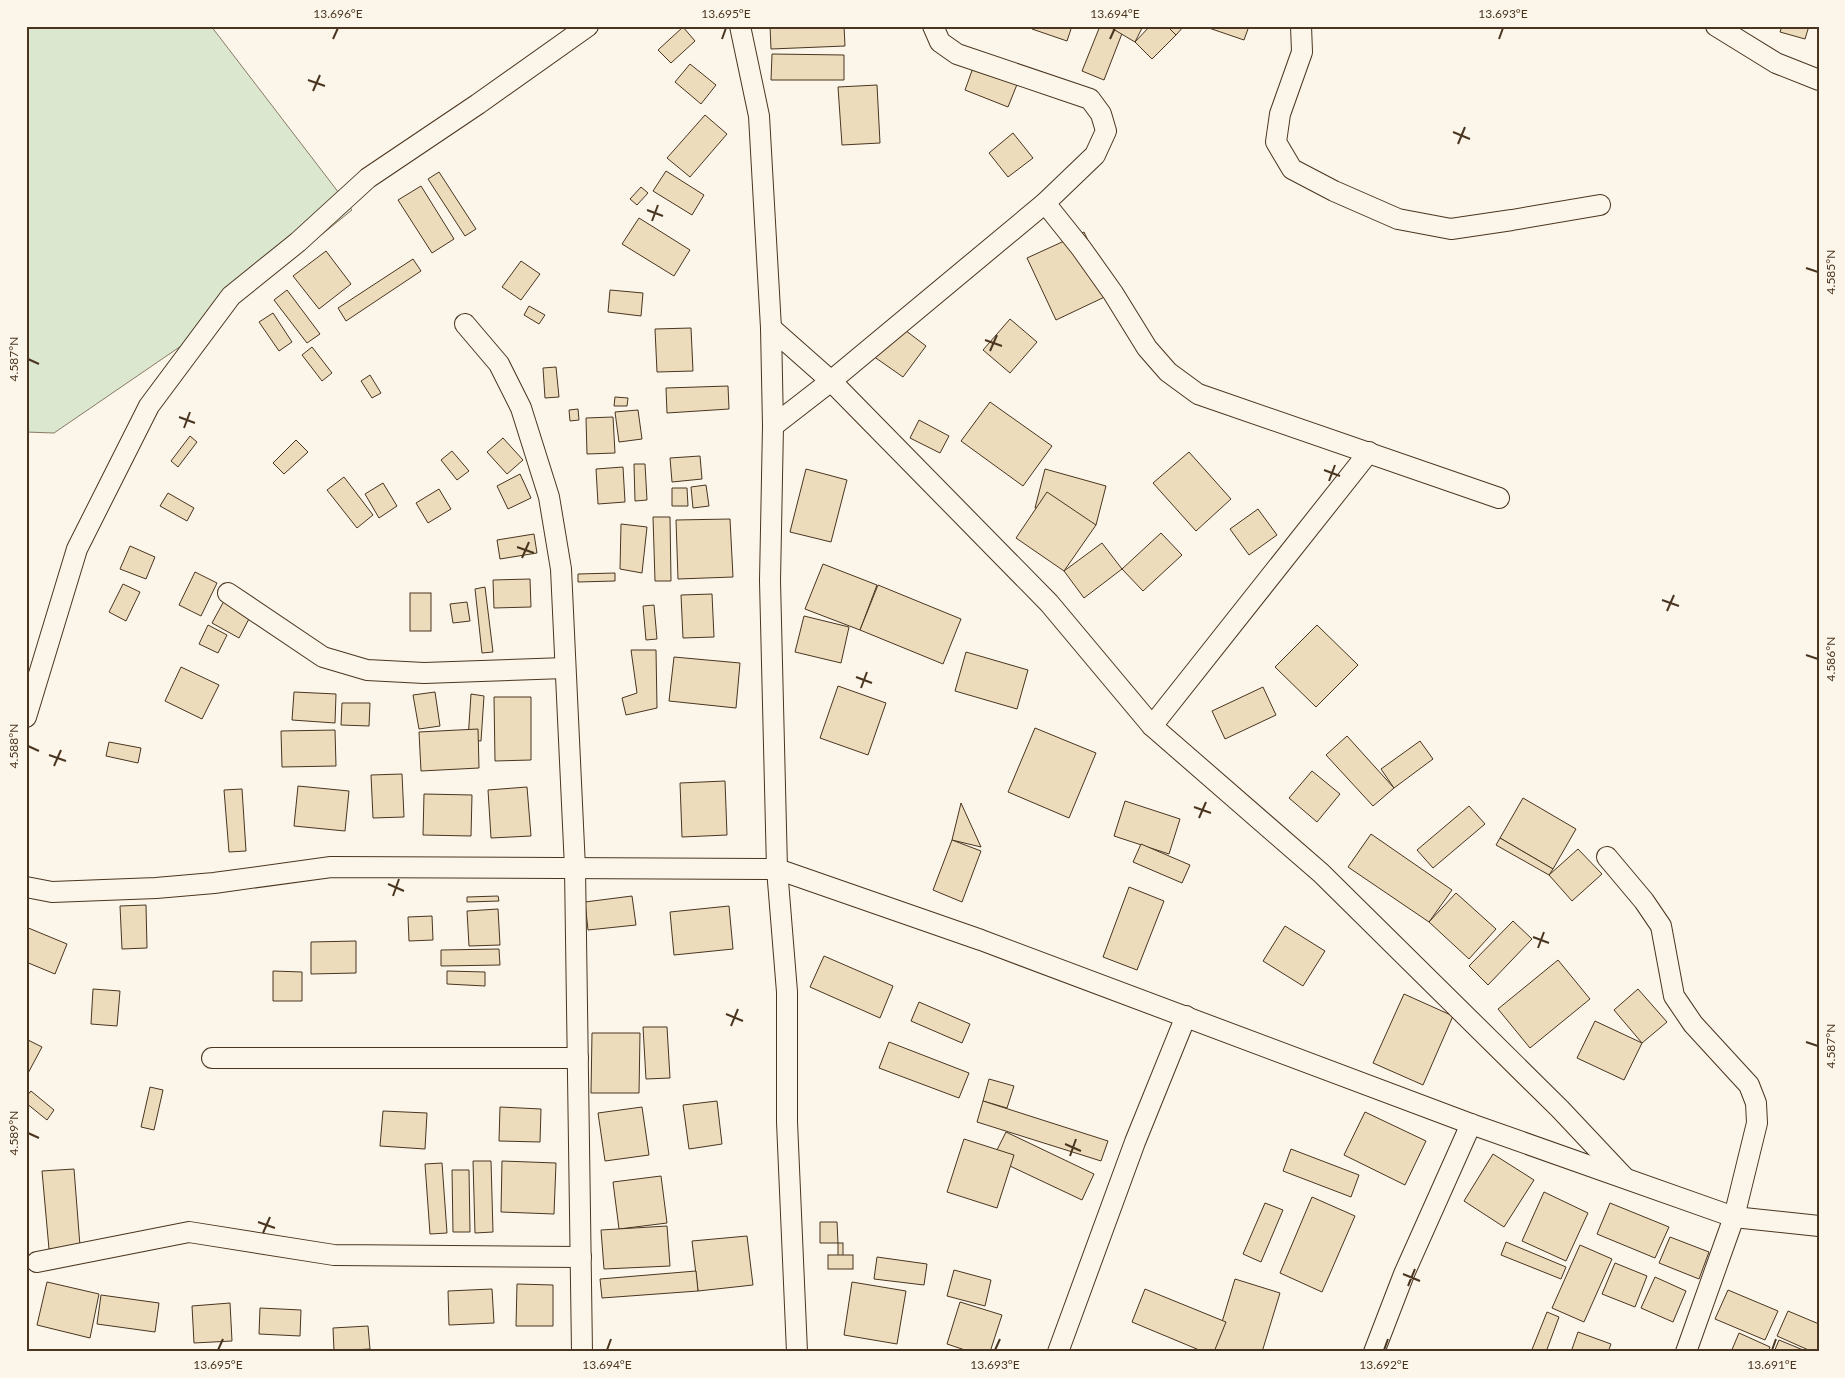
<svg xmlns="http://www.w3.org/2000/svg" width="1845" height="1378" font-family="Lato,sans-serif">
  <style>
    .green { fill: #dce7d0; stroke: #887966 }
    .building { fill: #ecdcbc; stroke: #4a3520 }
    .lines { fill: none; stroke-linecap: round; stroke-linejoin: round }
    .street-casing { stroke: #4a3520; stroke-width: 22 }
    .street { stroke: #fbf6e9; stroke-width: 20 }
    .ticks { fill: none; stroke: #4a3520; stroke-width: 2 }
    .neatline { fill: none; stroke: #4a3520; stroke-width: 2 }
    .ticks-label { font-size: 12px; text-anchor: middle; fill: #4a3520 }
  </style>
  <rect width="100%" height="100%" fill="#fbf6e9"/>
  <path class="green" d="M26 26H211L352 210 200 333 54 433 26 432Z"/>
  <g class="building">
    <path d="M770 26H844L845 46 771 49Z"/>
    <path d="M1033 26H1072L1067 41 1032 29Z"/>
    <path d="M1100 26H1111L1123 31 1104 80 1082 71Z"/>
    <path d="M1108 26H1143L1135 42Z"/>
    <path d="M1150 26H1167L1176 35 1152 59 1135 42Z"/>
    <path d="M1167 26H1184L1176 35Z"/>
    <path d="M1203 26H1249L1244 40Z"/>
    <path d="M1782 26H1809L1805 39 1780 32Z"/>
    <path d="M683 27 695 41 671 63 658 50Z"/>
    <path d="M772 54 844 55V80H771Z"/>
    <path d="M690 64 716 85 701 104 675 82Z"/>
    <path d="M974 65 1018 82 1008 107 965 90Z"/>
    <path d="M877 85 880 143 842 145 838 87Z"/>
    <path d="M705 115 727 134 690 177 667 158Z"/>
    <path d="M1013 133 1033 158 1008 177 989 153Z"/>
    <path d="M666 171 704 195 692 215 653 191Z"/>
    <path d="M439 172 476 229 465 236 428 179Z"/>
    <path d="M421 186 454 239 432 253 398 200Z"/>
    <path d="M641 187 648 193 637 205 630 199Z"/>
    <path d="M639 218 690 250 674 276 622 244Z"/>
    <path d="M1084 232 1113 293 1056 320 1027 258Z"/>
    <path d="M326 251 351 284 319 309 293 276Z"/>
    <path d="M413 259 421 271 346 321 338 308Z"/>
    <path d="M521 261 540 274 521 300 502 287Z"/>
    <path d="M287 290 320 334 307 343 274 300Z"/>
    <path d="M610 290 643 293 641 316 608 312Z"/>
    <path d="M529 306 545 315 539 324 524 315Z"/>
    <path d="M273 313 292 342 279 351 259 322Z"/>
    <path d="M1010 319 1037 342 1010 373 983 350Z"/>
    <path d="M897 324 926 346 903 377 873 356Z"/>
    <path d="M691 328 693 371 657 372 655 329Z"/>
    <path d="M312 347 332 373 322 381 302 355Z"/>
    <path d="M556 367 559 397 545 398 543 368Z"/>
    <path d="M370 375 381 393 372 398 361 381Z"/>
    <path d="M728 386 729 409 667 413 666 388Z"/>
    <path d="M615 397 628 398 627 406H614Z"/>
    <path d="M990 402 1052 446 1023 486 961 441Z"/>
    <path d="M578 409 579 420 570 421 569 410Z"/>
    <path d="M638 410 642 439 619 442 615 412Z"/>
    <path d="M613 417 615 453 587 454 586 418Z"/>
    <path d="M919 420 949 436 940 453 910 438Z"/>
    <path d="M190 436 197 442 178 467 171 461Z"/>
    <path d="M503 438 523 460 507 474 487 452Z"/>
    <path d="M296 440 308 452 284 474 273 463Z"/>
    <path d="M452 451 469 471 457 480 441 460Z"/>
    <path d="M1189 452 1231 499 1196 531 1153 483Z"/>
    <path d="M700 456 702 479 672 482 670 458Z"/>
    <path d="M634 464H645L647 500 635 501Z"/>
    <path d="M623 467 625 502 598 504 596 469Z"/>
    <path d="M806 469 847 480 831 542 790 532Z"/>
    <path d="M1045 469 1106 486 1096 525 1035 508Z"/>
    <path d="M520 474 531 498 508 509 497 486Z"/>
    <path d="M344 477 373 515 357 528 327 490Z"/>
    <path d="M383 483 397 506 379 518 365 494Z"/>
    <path d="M706 485 709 506 693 508 691 487Z"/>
    <path d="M672 488H687L688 506H672Z"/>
    <path d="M439 489 451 509 428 523 416 503Z"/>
    <path d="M1047 492 1096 525 1064 571 1016 538Z"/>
    <path d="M168 493 194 508 187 521 160 506Z"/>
    <path d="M1258 509 1277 535 1249 555 1230 529Z"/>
    <path d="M653 517H670L671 581H655Z"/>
    <path d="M730 519 733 577 678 579 676 520Z"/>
    <path d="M621 524 647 527 642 573 620 569Z"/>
    <path d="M1161 533 1182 555 1143 591 1122 569Z"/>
    <path d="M534 534 537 553 500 559 497 540Z"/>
    <path d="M1102 543 1122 569 1084 598 1064 571Z"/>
    <path d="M130 546 155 557 146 579 120 569Z"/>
    <path d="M823 564 877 585 860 630 805 609Z"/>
    <path d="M195 572 217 583 201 616 179 605Z"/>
    <path d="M615 573V581L578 582V574Z"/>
    <path d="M530 579 531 607 494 608 493 580Z"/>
    <path d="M123 584 140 592 126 621 109 612Z"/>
    <path d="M878 585 961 619 943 664 860 630Z"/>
    <path d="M485 587 493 652 482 653 475 589Z"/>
    <rect x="410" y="593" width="21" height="38"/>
    <path d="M712 594 714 637 683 638 681 595Z"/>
    <path d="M224 601 251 615 239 638 212 623Z"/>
    <path d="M467 602 470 621 453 623 450 604Z"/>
    <path d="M654 605 657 639 646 640 643 606Z"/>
    <path d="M804 616 849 627 841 663 795 652Z"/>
    <path d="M208 625 227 635 218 653 199 644Z"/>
    <path d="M1317 625 1358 665 1316 707 1275 667Z"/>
    <path d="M631 650H656L657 708 626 715 622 698 637 693Z"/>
    <path d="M966 652 1028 670 1017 709 955 691Z"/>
    <path d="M674 657 740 663 736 708 669 701Z"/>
    <path d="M181 667 219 685 202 719 165 701Z"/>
    <path d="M838 686 886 703 868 755 820 738Z"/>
    <path d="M1263 687 1276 715 1225 739 1212 711Z"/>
    <path d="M294 692 336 694 335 723 292 720Z"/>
    <path d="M435 692 440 726 419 729 413 695Z"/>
    <path d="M471 694 484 696 481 741 468 740Z"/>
    <path d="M494 697H531V760L495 761Z"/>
    <path d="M342 703H370L369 726 341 725Z"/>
    <path d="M1035 728 1096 753 1069 818 1008 792Z"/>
    <path d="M478 729 479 768 421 771 419 732Z"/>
    <path d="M335 730 336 766 282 767 281 731Z"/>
    <path d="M1347 736 1394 788 1373 806 1326 755Z"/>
    <path d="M1420 741 1433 759 1394 788 1381 769Z"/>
    <path d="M109 742 141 748 138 763 106 756Z"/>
    <path d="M1312 771 1340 794 1317 822 1289 798Z"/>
    <path d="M402 774 404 817 373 818 371 775Z"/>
    <path d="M725 781 727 835 682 837 680 783Z"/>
    <path d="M298 786 349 791 345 831 294 826Z"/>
    <path d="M527 787 531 836 491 838 488 790Z"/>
    <path d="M242 789 246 851 229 852 224 790Z"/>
    <path d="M424 794 472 795 471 836 423 835Z"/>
    <path d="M1523 798 1576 829 1553 869 1500 838Z"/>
    <path d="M1125 801 1180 819 1169 854 1114 836Z"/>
    <path d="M961 803 981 847 952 840Z"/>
    <path d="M1469 806 1485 824 1433 868 1417 850Z"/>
    <path d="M1371 834 1452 890 1429 922 1348 867Z"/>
    <path d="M1500 838 1553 869 1549 875 1496 845Z"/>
    <path d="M952 840 981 851 962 902 933 890Z"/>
    <path d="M1141 844 1190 865 1182 883 1133 862Z"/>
    <path d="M1578 849 1602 874 1572 901 1549 875Z"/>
    <path d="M1129 887 1164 901 1137 970 1103 957Z"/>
    <path d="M1456 893 1496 929 1469 959 1429 922Z"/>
    <path d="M498 896 499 901 467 902V897Z"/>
    <path d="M632 896 636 925 588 930 585 902Z"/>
    <path d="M146 905 147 948 122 949 120 906Z"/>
    <path d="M729 906 733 949 674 955 670 912Z"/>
    <path d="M498 909 500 945 469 946 467 911Z"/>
    <path d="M432 916 433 940 409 941 408 917Z"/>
    <path d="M1513 921 1532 939 1488 985 1469 966Z"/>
    <path d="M1285 926 1325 951 1303 986 1263 961Z"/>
    <path d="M26 927 67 944 55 974 26 962Z"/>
    <path d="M356 941V973L311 974V942Z"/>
    <path d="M499 949 500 965 441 966V950Z"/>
    <path d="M824 956 893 986 880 1018 810 987Z"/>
    <path d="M1558 960 1590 999 1530 1048 1498 1009Z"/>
    <path d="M273 971 302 972V1001H273Z"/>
    <path d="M447 971 485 972V986L447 984Z"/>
    <path d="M93 989 120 991 117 1026 91 1024Z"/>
    <path d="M1638 989 1667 1022 1642 1043 1614 1010Z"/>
    <path d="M1404 994 1453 1016 1423 1085 1373 1063Z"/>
    <path d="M919 1002 970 1024 962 1043 911 1021Z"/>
    <path d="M1595 1021 1642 1043 1624 1080 1577 1058Z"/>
    <path d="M643 1027H667L670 1078 646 1079Z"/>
    <path d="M592 1033H640L639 1093H591Z"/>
    <path d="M26 1039 42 1047 26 1077Z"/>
    <path d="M889 1042 969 1073 959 1098 879 1068Z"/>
    <path d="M989 1079 1014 1086 1007 1108 983 1101Z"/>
    <path d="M150 1087 163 1090 154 1130 141 1127Z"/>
    <path d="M31 1091 54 1110 47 1120 26 1103V1097Z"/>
    <path d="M717 1101 722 1144 689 1149 683 1105Z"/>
    <path d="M983 1101 1108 1141 1101 1161 977 1122Z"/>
    <path d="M500 1107 541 1109 540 1142 499 1141Z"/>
    <path d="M642 1107 649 1155 605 1161 598 1113Z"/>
    <path d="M383 1111 427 1113 425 1149 380 1146Z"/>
    <path d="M1365 1112 1426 1141 1405 1185 1344 1155Z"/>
    <path d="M1006 1132 1094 1174 1082 1200 993 1158Z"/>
    <path d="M964 1139 1014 1155 997 1208 947 1192Z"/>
    <path d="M1291 1149 1359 1175 1351 1197 1283 1171Z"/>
    <path d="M1493 1154 1534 1180 1504 1227 1464 1201Z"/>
    <path d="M473 1161H491L493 1232 475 1233Z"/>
    <path d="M502 1161 556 1163 554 1214 501 1212Z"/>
    <path d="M442 1163 447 1233 430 1234 425 1164Z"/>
    <path d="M74 1169 80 1246 49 1249 42 1171Z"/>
    <path d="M452 1170H469L470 1232H453Z"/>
    <path d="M661 1176 667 1223 619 1229 613 1182Z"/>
    <path d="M1544 1192 1588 1213 1566 1261 1522 1241Z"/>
    <path d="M1312 1197 1355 1216 1322 1292 1280 1273Z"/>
    <path d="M1265 1203 1283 1210 1261 1262 1243 1254Z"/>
    <path d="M1610 1203 1669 1227 1655 1258 1597 1234Z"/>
    <path d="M820 1222H837L838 1243H820Z"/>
    <path d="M667 1226 670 1266 604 1269 601 1230Z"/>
    <path d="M747 1236 753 1285 698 1291 692 1241Z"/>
    <path d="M1670 1237 1709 1252 1699 1279 1659 1263Z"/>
    <path d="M1506 1242 1566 1267 1561 1279 1501 1255Z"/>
    <rect x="838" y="1243" width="5" height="17"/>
    <path d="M1580 1245 1612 1259 1584 1322 1552 1308Z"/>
    <rect x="828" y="1255" width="25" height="14"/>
    <path d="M877 1257 927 1264 924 1285 874 1279Z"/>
    <path d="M1615 1263 1647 1276 1635 1307 1602 1294Z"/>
    <path d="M954 1270 991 1280 985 1306 947 1296Z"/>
    <path d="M696 1271 698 1291 602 1298 600 1279Z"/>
    <path d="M1655 1277 1686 1291 1673 1322 1641 1308Z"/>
    <path d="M1235 1279 1280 1293 1262 1352H1213Z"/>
    <path d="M47 1282 99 1294 90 1338 37 1325Z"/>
    <path d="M852 1282 906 1291 897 1344 844 1335Z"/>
    <path d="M517 1284 553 1285V1326H516Z"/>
    <path d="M492 1289 494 1323 449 1325 448 1291Z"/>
    <path d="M1145 1289 1226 1322 1214 1352H1204L1132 1322Z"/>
    <path d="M1728 1290 1778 1311 1765 1340 1715 1319Z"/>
    <path d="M101 1295 159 1303 155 1332 97 1324Z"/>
    <path d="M960 1302 1002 1315 990 1352H971L947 1344Z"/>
    <path d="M230 1303 232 1341 194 1343 192 1306Z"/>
    <path d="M260 1308 301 1310 300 1336 259 1334Z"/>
    <path d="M1788 1311 1819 1324V1352H1813L1777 1336Z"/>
    <path d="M1547 1312 1559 1317 1546 1352H1531Z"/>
    <path d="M368 1326 370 1349 334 1351 333 1328Z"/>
    <path d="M1578 1332 1611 1344 1608 1352H1571Z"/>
    <path d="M1739 1333 1770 1347 1768 1352H1731Z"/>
    <path d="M1779 1340 1808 1352H1774Z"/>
  </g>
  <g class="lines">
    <g class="street-casing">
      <g id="street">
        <path d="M740 26 759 116 771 328 773 426 770 581 777 869 787 992V1122L797 1352"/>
        <path d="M1301 26 1302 52 1280 114 1276 142 1292 169 1334 191 1398 219 1451 229 1512 220 1600 205"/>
        <path d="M1716 26 1776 63 1819 80"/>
        <path d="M1045 203 1081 248 1113 293 1147 348 1168 372 1198 394 1499 498"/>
        <path d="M465 324 499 364 521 408 549 497 561 569 575 868 582 1352"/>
        <path d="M771 328 831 381 1049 603 1152 726 1321 873 1560 1109 1624 1177"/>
        <path d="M773 426 831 381 1045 203 1095 155 1106 131 1101 114 1090 99 957 54 940 42 933 26"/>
        <path d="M228 593 323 657 367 670 424 673 565 668"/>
        <path d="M26 717 77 549 149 406 231 296 298 242 368 178 478 104 588 26"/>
        <path d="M1152 726 1369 452"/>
        <path d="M1607 857 1644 901 1661 926 1674 996 1693 1024 1749 1085 1756 1103 1757 1123 1734 1217 1686 1352"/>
        <path d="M26 887 52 892 156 888 214 883 331 867 777 869 981 940 1471 1124 1734 1217 1819 1226"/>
        <path d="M212 1058H578"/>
        <path d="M37 1262 189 1232 334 1255 581 1257"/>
        <path d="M1058 1352 1135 1142 1186 1016"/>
        <path d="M1374 1352 1404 1274 1471 1124"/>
      </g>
    </g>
    <use href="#street" class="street"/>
  </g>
  <path class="ticks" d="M333 39 338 28M722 39 726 28M1110 39 1115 28M1499 39 1503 28M308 80 325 86M313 91 320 75M1453 132 1470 139M1458 144 1465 127M647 210 663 216M652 221 658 205M1806 268 1818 272M985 340 1002 346M990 351 997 335M28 359 39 364M179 417 195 423M184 428 190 412M1324 470 1340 476M1329 481 1335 465M517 547 534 553M522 558 529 542M1662 600 1679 606M1667 611 1674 595M1806 655 1818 659M856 677 872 683M861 688 867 672M28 746 39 751M49 755 66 761M54 766 61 750M1194 807 1211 813M1199 818 1206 802M388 884 404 891M393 896 399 879M1533 937 1549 943M1538 948 1544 932M726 1014 743 1021M731 1026 738 1009M1806 1042 1818 1046M28 1133 39 1138M1065 1144 1081 1151M1070 1156 1076 1139M258 1222 275 1228M263 1233 270 1217M1403 1274 1420 1281M1408 1286 1415 1269M218 1350 223 1339M607 1350 611 1339M995 1350 1000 1339M1384 1350 1388 1339M1772 1350 1776 1339"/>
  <rect width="1845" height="1378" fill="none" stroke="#fbf6e9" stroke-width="55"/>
  <rect x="28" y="28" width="1790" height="1322" class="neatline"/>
  <g class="ticks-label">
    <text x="338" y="18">13.696°E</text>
    <text x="726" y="18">13.695°E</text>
    <text x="1115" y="18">13.694°E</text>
    <text x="1503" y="18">13.693°E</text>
    <text transform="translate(1831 272) rotate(-90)" y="4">4.585°N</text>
    <text transform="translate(14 359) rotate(-90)" y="4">4.587°N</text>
    <text transform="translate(1831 659) rotate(-90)" y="4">4.586°N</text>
    <text transform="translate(14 746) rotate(-90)" y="4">4.588°N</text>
    <text transform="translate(1831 1046) rotate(-90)" y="4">4.587°N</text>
    <text transform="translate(14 1133) rotate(-90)" y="4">4.589°N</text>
    <text x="218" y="1369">13.695°E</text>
    <text x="607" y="1369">13.694°E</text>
    <text x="995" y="1369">13.693°E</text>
    <text x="1384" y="1369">13.692°E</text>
    <text x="1772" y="1369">13.691°E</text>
  </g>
</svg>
